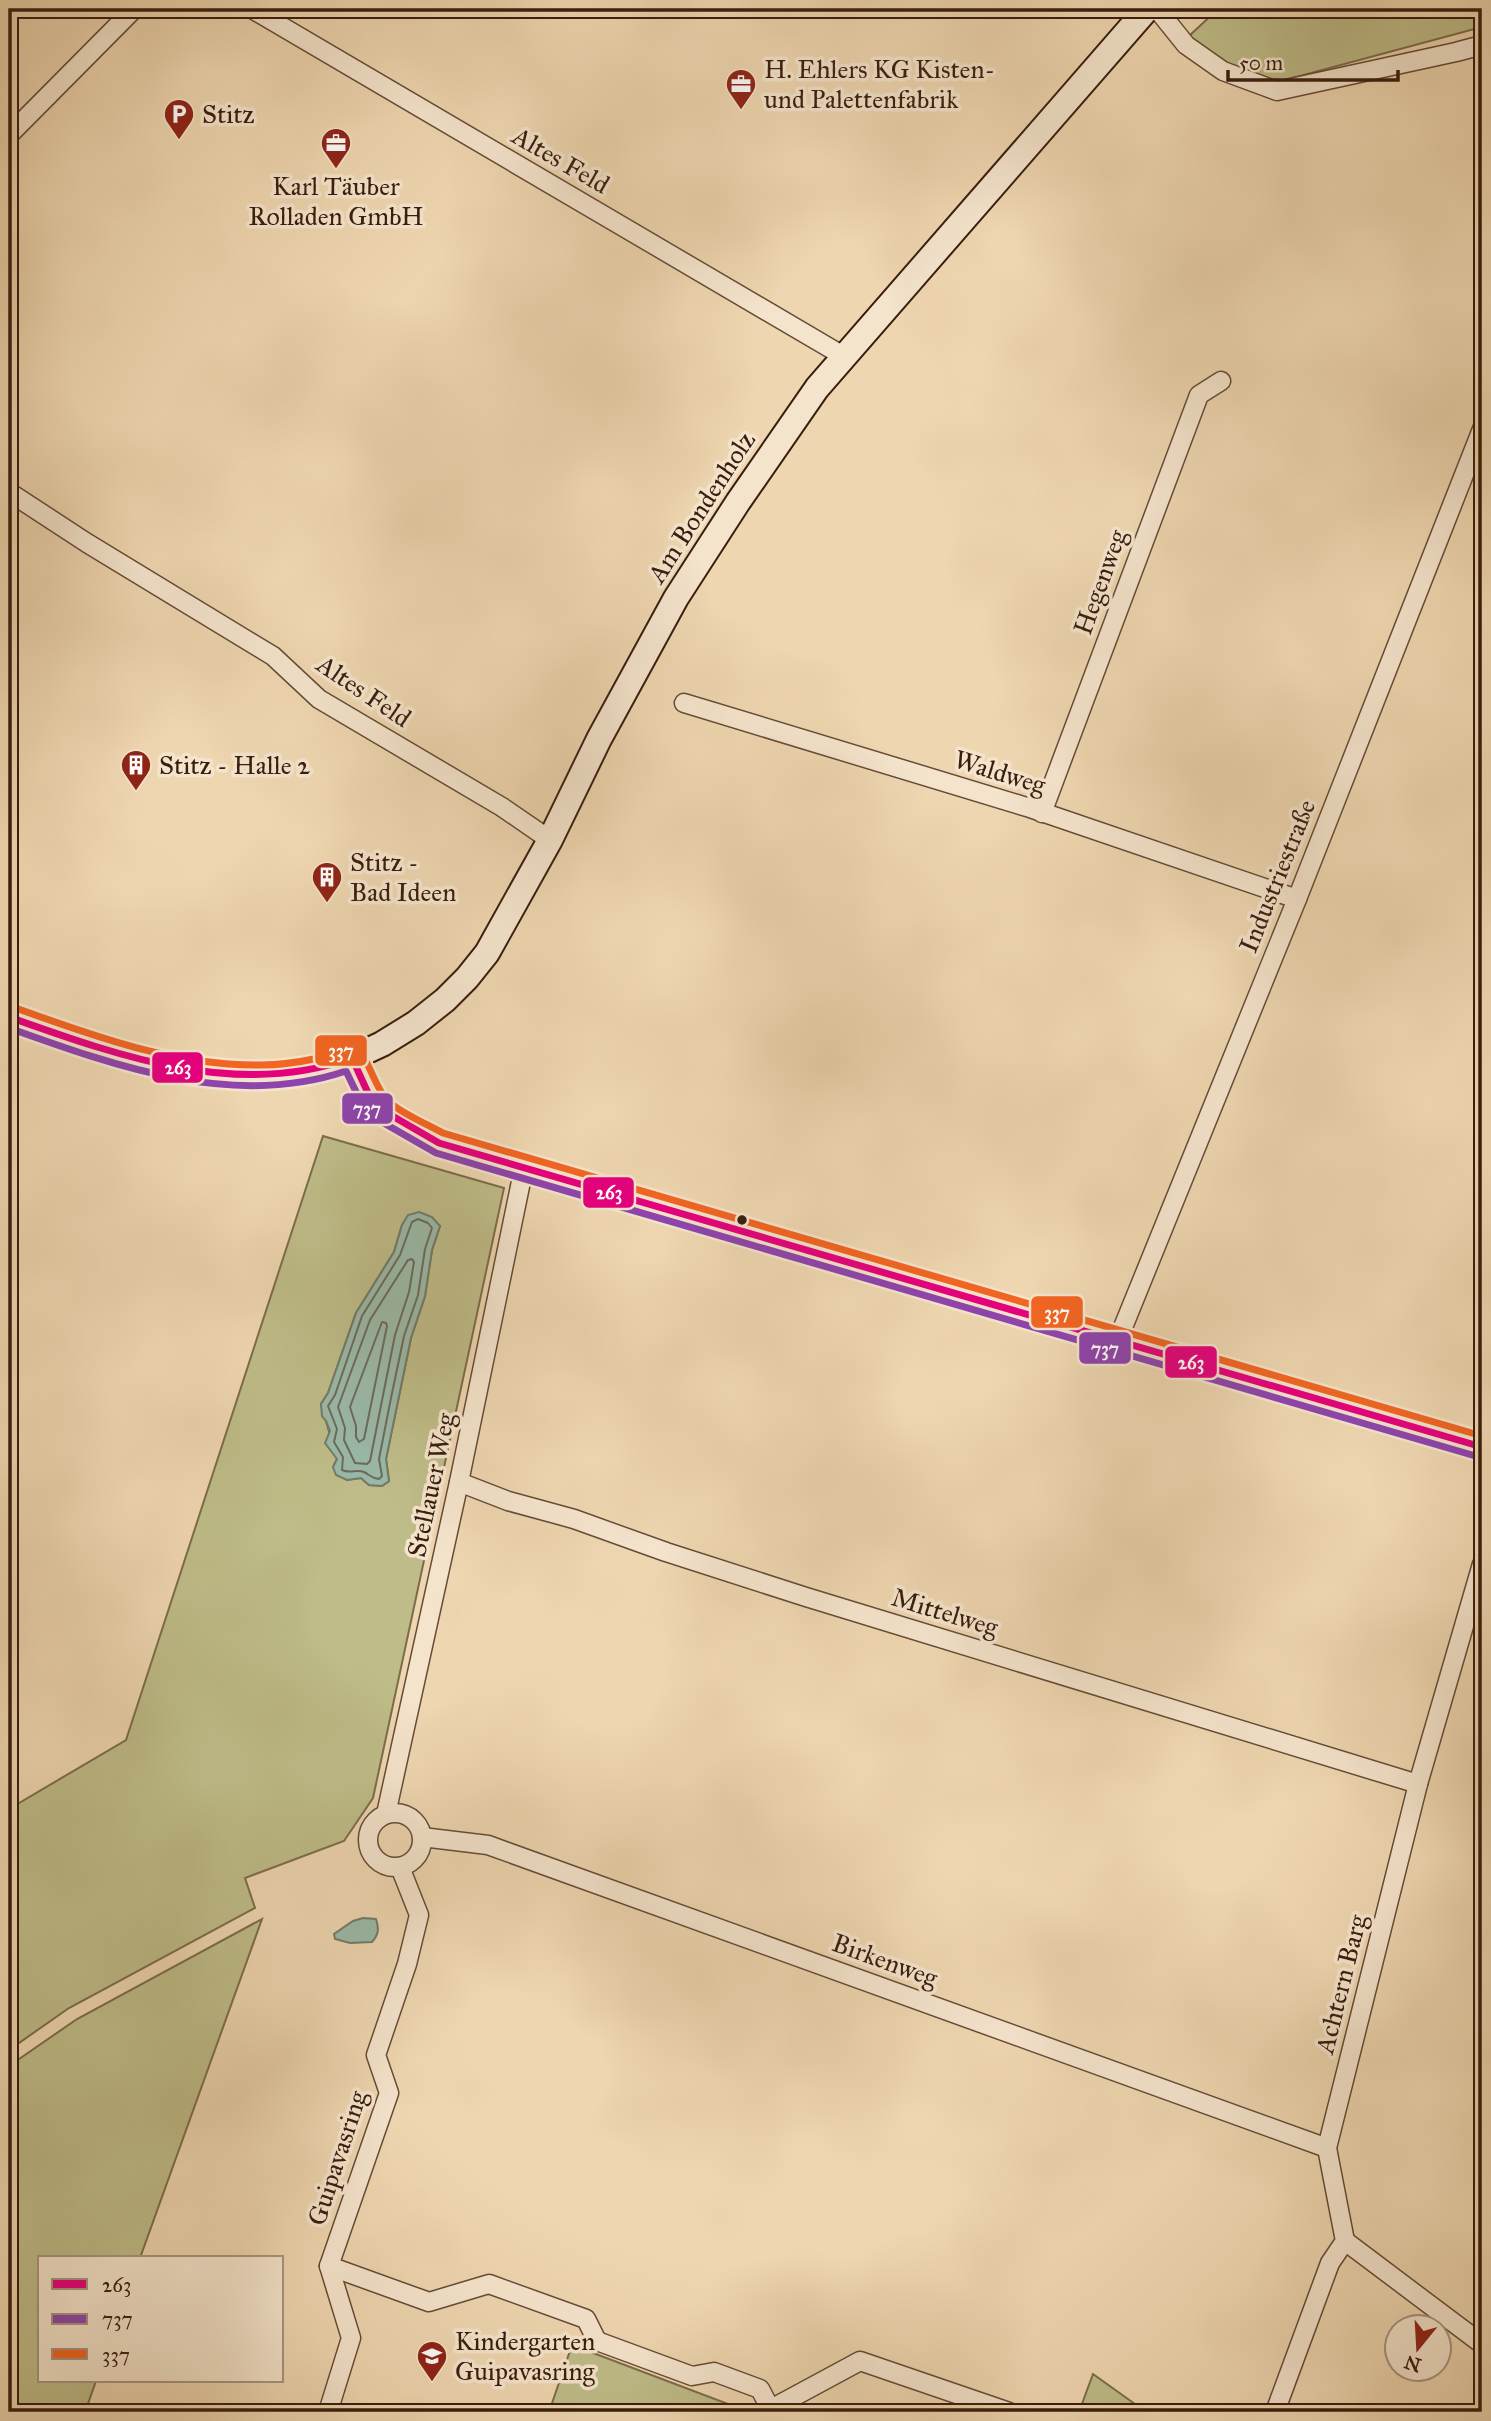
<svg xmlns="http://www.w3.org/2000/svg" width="1491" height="2421" font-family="'IM FELL Great Primer',serif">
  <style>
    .green { fill: #bebc88; stroke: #7c6c4b; stroke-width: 2; fill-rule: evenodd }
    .water { fill: #9ab9a8; stroke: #737b6a; stroke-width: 2 }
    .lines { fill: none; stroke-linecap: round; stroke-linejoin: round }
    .shore { stroke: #6a6b5b; stroke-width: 2 }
    .street-casing { stroke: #664b36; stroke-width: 21 }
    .secondary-casing { stroke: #391d0e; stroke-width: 28 }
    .street { stroke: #f4e4cc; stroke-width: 18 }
    .secondary { stroke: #f4e4cc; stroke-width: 24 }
    .bus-1-casing { stroke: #f4e4cc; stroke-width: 12 }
    .bus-2-casing { stroke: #f4e4cc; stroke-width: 12 }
    .bus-3-casing { stroke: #f4e4cc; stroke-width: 12 }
    .bus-1 { stroke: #e5007d; stroke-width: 7 }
    .bus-2 { stroke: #8e44ad; stroke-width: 7 }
    .bus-3 { stroke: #f26522; stroke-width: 7 }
    .bus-dot { fill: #391d0e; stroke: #f4e4cc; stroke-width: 2.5 }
    .labels { text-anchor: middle; stroke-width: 7; stroke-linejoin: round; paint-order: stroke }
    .poi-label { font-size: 26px; fill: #391d0e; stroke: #f4e4cc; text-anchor: start }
    .street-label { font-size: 26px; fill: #391d0e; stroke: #f4e4cc }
    .line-badge { stroke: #f4e4cc; stroke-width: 2.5 }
    .badge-label { font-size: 19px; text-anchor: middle; font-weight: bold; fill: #fff }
  </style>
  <rect width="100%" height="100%" fill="#eed6b0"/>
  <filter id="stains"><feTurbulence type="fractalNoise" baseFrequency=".00286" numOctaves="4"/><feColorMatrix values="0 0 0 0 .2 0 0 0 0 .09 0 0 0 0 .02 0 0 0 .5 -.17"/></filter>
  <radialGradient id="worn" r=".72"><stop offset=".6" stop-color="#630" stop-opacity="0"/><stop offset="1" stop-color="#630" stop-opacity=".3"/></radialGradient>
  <g class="green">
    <path d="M1218 9H1285L1298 13 1312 9H1482V27L1274 83 1223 62 1188 37Z"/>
    <path d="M323 1136 504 1188 373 1798 344 1841 245 1878 255 1908 69 2008 9 2050V1809L126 1740ZM402 1225 440 1226 432 1250 425 1296 411 1338 386 1459 389 1481 382 1486 369 1485 361 1478 347 1480 333 1467 337 1459 321 1404 328 1393 356 1313 394 1252Z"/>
    <path d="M262 1919 140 2258H40V2381H96L85 2412H9V2066L77 2019Z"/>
    <path d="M572 2345 744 2410 743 2412H549Z"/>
    <path d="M1093 2374 1146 2412H1079Z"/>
  </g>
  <g class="water">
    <path d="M419 1212 432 1217 440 1226 432 1250 425 1296 411 1338 386 1459 389 1481 382 1486 369 1485 361 1478 347 1480 336 1475 333 1467 337 1459 325 1443 330 1431 326 1421 322 1416 321 1404 328 1393 356 1313 394 1252 402 1225 408 1215Z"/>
    <path d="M363 1918 376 1919C379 1929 379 1934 372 1942L350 1943 335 1939 334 1934 353 1921Z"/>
  </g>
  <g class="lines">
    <g class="shore">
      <path d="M418 1219 428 1223 432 1228 425 1249 418 1295 404 1336 391 1398 379 1459 382 1476 379 1479C371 1478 370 1475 364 1472 356 1469 350 1474 342 1470L343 1457 334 1442 337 1429 328 1406 335 1395 362 1316 400 1255 412 1222Z"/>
      <path d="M412 1259 414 1262 409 1292 395 1335 370 1461 367 1464 355 1463 344 1440 345 1428 338 1407 370 1320 408 1260Z"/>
      <path d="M382 1322 386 1323 387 1326 364 1439 359 1442 356 1437V1426L350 1407Z"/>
    </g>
    <g class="street-casing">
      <g id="street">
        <path d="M252 9 845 357"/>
        <path d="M1157 9 1186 45 1223 71 1277 91 1456 52 1482 45"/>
        <path d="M9 135 134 9"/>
        <path d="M9 492 87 543 273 656 319 699 502 807 550 840"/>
        <path d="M684 703 1030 808 1297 899"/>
        <path d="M1042 813 1199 395 1221 381"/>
        <path d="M1117 1342 1297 899 1482 429"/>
        <path d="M459 1482 508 1501 574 1519 666 1552 806 1597 1418 1784"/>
        <circle cx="395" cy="1840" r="27"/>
        <path d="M386 1814 459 1482 524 1167"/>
        <path d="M422 1837 488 1845 1327 2148"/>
        <path d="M1345 2241 1482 2344"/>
        <path d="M329 2266 429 2302 489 2284 586 2319 597 2341 692 2376 714 2372 760 2389 772 2412"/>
        <path d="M771 2409 860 2361 1009 2412"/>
        <path d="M328 2412 351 2338 329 2266 389 2093 376 2055 407 1964 419 1915 400 1867"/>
        <path d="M1275 2412 1330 2263 1345 2241 1327 2148 1418 1784 1482 1564"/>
      </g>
    </g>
    <g class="secondary-casing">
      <g id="secondary">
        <path d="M9 1017 70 1039 131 1057 212 1073 268 1075 301 1072 352 1058 382 1044 416 1023 445 1000 467 978 487 953 550 840 599 739 676 598 738 502 817 388 1147 9"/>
        <path d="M352 1058 368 1093 382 1110 439 1143 1482 1447"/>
      </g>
    </g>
    <use href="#street" class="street"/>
    <use href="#secondary" class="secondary"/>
    <g class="bus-1-casing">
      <g id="bus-1">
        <path d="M9 1017C119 1056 237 1099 352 1058"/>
        <path d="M352 1058 368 1093 382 1110 439 1143 1482 1447"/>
      </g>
    </g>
    <g class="bus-2-casing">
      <path id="bus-2" d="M9 1028C115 1066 234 1109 346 1071L359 1098 375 1118 436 1153 1479 1457"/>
    </g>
    <g class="bus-3-casing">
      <path id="bus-3" d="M13 1007C93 1036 175 1066 261 1065 280 1065 300 1062 319 1058 330 1055 343 1048 355 1048 368 1056 374 1085 386 1099 398 1112 427 1124 443 1133L1482 1436"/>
    </g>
    <use href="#bus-1" class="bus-1"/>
    <use href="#bus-2" class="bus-2"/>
    <use href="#bus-3" class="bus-3"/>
  </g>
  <defs>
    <g id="office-pin" transform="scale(1.575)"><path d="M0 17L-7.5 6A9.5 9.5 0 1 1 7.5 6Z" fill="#8f2418" stroke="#f4e4cc"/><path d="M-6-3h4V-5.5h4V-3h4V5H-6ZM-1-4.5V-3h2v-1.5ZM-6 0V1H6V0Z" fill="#fff"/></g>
    <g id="parking-pin" transform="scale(1.575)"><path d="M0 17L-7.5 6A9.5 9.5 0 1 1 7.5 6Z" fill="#8f2418" stroke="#f4e4cc"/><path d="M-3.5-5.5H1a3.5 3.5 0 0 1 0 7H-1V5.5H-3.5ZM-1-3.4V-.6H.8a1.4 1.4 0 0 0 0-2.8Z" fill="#fff"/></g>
    <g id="building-pin" transform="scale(1.575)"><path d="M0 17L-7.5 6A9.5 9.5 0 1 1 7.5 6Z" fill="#8f2418" stroke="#f4e4cc"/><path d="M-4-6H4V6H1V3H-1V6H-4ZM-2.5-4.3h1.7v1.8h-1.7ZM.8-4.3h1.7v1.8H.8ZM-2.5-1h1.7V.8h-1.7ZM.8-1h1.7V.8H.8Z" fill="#fff"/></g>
    <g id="school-pin" transform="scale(1.575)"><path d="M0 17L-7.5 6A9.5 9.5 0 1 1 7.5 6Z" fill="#8f2418" stroke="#f4e4cc"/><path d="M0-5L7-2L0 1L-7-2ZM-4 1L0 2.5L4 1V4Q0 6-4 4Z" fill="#fff"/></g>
  </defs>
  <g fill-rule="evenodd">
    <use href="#office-pin" x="741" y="84"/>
    <use href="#parking-pin" x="179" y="114"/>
    <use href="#office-pin" x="336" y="143"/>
    <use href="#building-pin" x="136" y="765"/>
    <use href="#building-pin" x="327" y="877"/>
    <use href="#school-pin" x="432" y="2356"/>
  </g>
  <circle class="bus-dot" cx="742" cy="1220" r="6"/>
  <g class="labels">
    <g class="poi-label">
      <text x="764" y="78">H. Ehlers KG Kisten-<tspan x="764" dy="30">und Palettenfabrik</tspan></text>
      <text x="202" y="123">Stitz</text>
      <text x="336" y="195" text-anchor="middle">Karl Täuber<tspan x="336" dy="30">Rolladen GmbH</tspan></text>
      <text x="159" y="774">Stitz - Halle 2</text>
      <text x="350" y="871">Stitz -<tspan x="350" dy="30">Bad Ideen</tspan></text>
      <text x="455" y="2350">Kindergarten<tspan x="455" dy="30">Guipavasring</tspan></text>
    </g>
    <g class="street-label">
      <text transform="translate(561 160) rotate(30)" y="9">Altes Feld</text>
      <text transform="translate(701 507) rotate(-57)" y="9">Am Bondenholz</text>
      <text transform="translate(1100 582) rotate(-70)" y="9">Hegenweg</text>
      <text transform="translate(364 691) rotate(34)" y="9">Altes Feld</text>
      <text transform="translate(1000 772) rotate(17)" y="9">Waldweg</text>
      <text transform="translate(1277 876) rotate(-68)" y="9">Industriestraße</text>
      <text transform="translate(431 1485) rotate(-78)" y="9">Stellauer Weg</text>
      <text transform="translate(945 1612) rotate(17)" y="9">Mittelweg</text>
      <text transform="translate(885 1960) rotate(20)" y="9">Birkenweg</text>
      <text transform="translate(1341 1984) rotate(-76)" y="9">Achtern Barg</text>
      <text transform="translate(337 2158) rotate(-72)" y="9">Guipavasring</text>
    </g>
  </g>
  <g class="line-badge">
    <rect x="314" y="1034" width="54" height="33" rx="7" fill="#f26522"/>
    <rect x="151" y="1051" width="53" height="33" rx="7" fill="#e5007d"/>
    <rect x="341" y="1092" width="53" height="33" rx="7" fill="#8e44ad"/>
    <rect x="582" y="1176" width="53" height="33" rx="7" fill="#e5007d"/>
    <rect x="1030" y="1295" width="54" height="34" rx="7" fill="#f26522"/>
    <rect x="1078" y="1331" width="54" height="34" rx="7" fill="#8e44ad"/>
    <rect x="1164" y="1345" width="54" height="34" rx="7" fill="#e5007d"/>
  </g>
  <g class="badge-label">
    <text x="341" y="1057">337</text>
    <text x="178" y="1074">263</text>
    <text x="367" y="1115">737</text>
    <text x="609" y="1199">263</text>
    <text x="1057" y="1319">337</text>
    <text x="1105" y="1355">737</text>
    <text x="1191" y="1369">263</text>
  </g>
  <rect width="1491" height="2421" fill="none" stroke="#eed6b0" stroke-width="35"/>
  <rect x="10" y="10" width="1470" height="2400" fill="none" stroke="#391d0e" stroke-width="3.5"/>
  <rect x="18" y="18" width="1456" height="2386" fill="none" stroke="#391d0e" stroke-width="2"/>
  <rect x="38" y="2256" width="245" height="126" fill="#f4e4cc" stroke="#a99480" stroke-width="2"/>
  <rect x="52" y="2279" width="35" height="10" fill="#e5007d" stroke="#a99480" stroke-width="2"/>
  <text x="102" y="2292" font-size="21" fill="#391d0e">263</text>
  <rect x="52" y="2314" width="35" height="10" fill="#8e44ad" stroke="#a99480" stroke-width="2"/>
  <text x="102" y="2326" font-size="21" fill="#391d0e">737</text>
  <rect x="52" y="2349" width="35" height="10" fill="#f26522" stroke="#a99480" stroke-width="2"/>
  <text x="102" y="2362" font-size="21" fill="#391d0e">337</text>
  <g transform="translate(1418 2348) rotate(198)"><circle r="33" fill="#f4e4cc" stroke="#a99480" stroke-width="2"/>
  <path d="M0-5L12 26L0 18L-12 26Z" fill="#8f2418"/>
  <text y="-10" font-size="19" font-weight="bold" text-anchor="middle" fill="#391d0e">N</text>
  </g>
  <path d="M1228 70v10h170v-10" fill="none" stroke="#391d0e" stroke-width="3.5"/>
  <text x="1239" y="70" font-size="21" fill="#391d0e" stroke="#f4e4cc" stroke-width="5" paint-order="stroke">50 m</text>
  <rect width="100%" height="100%" filter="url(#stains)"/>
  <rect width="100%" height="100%" fill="url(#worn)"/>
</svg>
